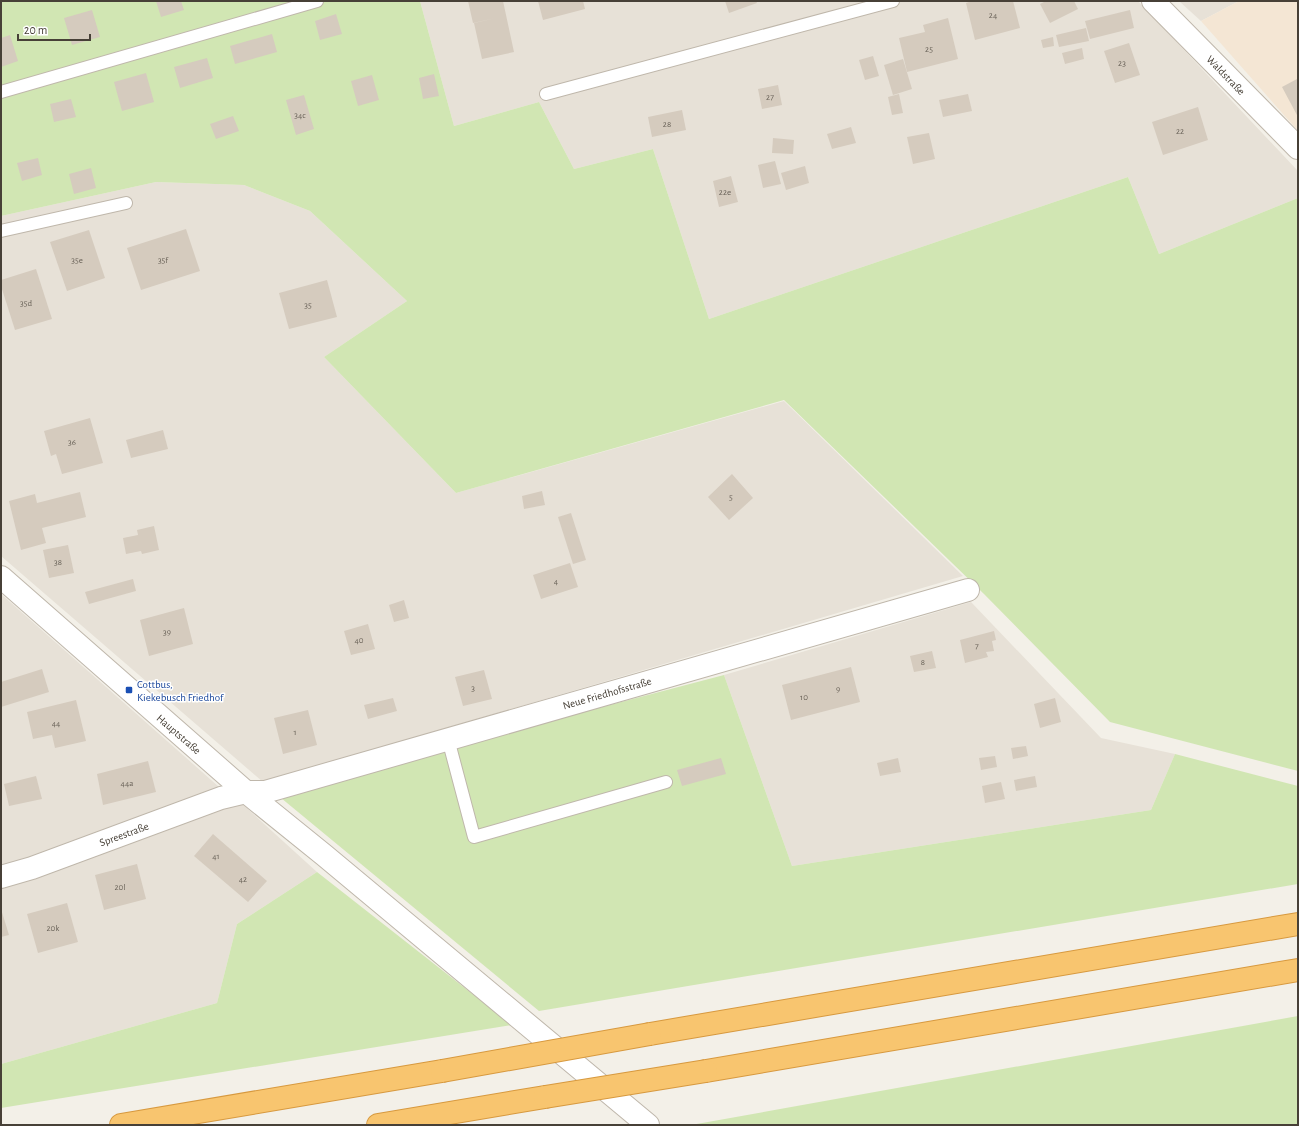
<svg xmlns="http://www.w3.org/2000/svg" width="1299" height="1126" font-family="'Alegreya Sans',sans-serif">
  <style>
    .residential { fill: #e7e1d7 }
    .commercial { fill: #f4e6d4 }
    .green { fill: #d1e6b3 }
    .building { fill: #d5cbbe }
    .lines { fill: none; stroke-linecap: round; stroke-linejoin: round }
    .service-casing { stroke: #bfb7ab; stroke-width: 14 }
    .minor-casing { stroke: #bfb7ab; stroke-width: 24 }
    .tertiary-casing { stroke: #bfb7ab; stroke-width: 24 }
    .motorway-casing { stroke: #d7993f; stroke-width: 24 }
    .service { stroke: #fff; stroke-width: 12 }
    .minor { stroke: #fff; stroke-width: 22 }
    .tertiary { stroke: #fff; stroke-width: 22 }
    .motorway { stroke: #f8c56f; stroke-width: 22 }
    .motorway-bridge-casing { stroke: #d7993f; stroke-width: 24; stroke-linecap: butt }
    .motorway-bridge { stroke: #f8c56f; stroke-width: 22 }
    .transit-dot { fill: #1a4fb4; stroke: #fff; stroke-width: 1.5 }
    .labels { text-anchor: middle; stroke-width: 3; stroke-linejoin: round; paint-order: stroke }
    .number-label { font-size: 9px; fill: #6a6359 }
    .street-label { font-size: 11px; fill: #474037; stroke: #fff }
    .transit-label { font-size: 11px; fill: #164399; stroke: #fff; text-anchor: start }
  </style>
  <rect width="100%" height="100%" fill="#f3f0e8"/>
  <g class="residential">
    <path d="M420 1H1138L1298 171V198L1159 254 1128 177 709 319 653 149 574 169 539 102 454 126Z"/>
    <path d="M1179 1H1239L1201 21Z"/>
    <path d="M156 182 244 185 310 211 407 301 324 357 456 493 784 401 963 576 263 782 1 556V216Z"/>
    <path d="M1 594 219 787 34 858 1 866Z"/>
    <path d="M971 602 1101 738 1175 754 1151 810 792 866 724 675Z"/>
    <path d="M240 802 317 872 237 924 217 1003 1 1064V887Z"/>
  </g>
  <path class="commercial" d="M1239 1H1298V131L1201 21Z"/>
  <g class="green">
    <path d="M1 1H420L454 126 539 102 574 169 653 149 709 319 1128 177 1159 254 1298 198V771L1110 722 984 594 784 400 456 493 324 357 407 301 310 211 244 185 156 182 1 216Z"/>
    <path d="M724 675 792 866 1151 810 1175 754 1298 786V884L539 1011 275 793Z"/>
    <path d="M317 872 512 1025 1 1108V1064L217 1003 237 924Z"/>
    <path d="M1298 1016V1125H691Z"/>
  </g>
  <g class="building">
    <path d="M156 1H181L184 10 161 17Z"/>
    <path d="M468 1H503L514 52 482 59 474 23 496 18 473 23Z"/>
    <path d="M538 1H583L585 9 543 20Z"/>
    <path d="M725 1H756L757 3 729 13Z"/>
    <path d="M972 1H1013L1020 28 975 40 966 3Z"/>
    <path d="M1046 1H1074L1078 9 1050 23 1040 4Z"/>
    <path d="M92 10 100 37 72 45 64 18Z"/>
    <path d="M1130 10 1134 28 1090 39 1085 21Z"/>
    <path d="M336 14 342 34 320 40 315 21Z"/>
    <path d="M948 18 958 59 907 72 899 38 925 32 923 25Z"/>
    <path d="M1086 28 1089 41 1059 47 1056 35Z"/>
    <path d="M272 34 277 52 235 64 230 46Z"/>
    <path d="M10 35 18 61 1 67V38Z"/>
    <path d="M1053 37 1054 46 1043 48 1041 40Z"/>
    <path d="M1129 43 1140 75 1115 83 1104 51Z"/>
    <path d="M1082 48 1084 59 1065 64 1062 53Z"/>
    <path d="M873 56 879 76 865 80 859 60Z"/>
    <path d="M207 58 213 78 180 88 174 67Z"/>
    <path d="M903 59 912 89 893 95 884 65Z"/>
    <path d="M146 73 154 102 122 111 114 82Z"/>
    <path d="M434 74 439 96 423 99 419 78Z"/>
    <path d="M372 75 379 100 358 106 351 81Z"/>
    <path d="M1297 79 1298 81V117L1282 87Z"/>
    <path d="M778 85 782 105 762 109 758 89Z"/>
    <path d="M899 94 903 113 892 115 888 97Z"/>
    <path d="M968 94 972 111 943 117 939 100Z"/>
    <path d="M304 95 314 129 296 135 286 100Z"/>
    <path d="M71 99 76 117 54 122 50 104Z"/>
    <path d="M1198 107 1208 140 1163 155 1152 122Z"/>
    <path d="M682 110 686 130 652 137 648 117Z"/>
    <path d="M233 116 239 131 216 139 210 124Z"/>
    <path d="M851 127 856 143 832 149 827 134Z"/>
    <path d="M929 133 935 159 913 164 907 137Z"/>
    <path d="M773 138 794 140 793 154 772 153Z"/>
    <path d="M38 158 42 175 22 181 17 163Z"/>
    <path d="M775 161 781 184 763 188 758 165Z"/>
    <path d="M805 166 809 183 786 190 781 173Z"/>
    <path d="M91 168 96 188 74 194 69 174Z"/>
    <path d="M731 176 738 202 719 207 713 181Z"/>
    <path d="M186 229 200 271 141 290 127 248Z"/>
    <path d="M89 230 105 278 67 291 50 242Z"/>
    <path d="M36 269 52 319 15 330 1 286V280Z"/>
    <path d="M327 280 337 317 289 329 279 293Z"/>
    <path d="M90 418 103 463 62 474 56 454 51 456 44 431Z"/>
    <path d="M163 430 168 449 131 458 126 440Z"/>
    <path d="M732 474 753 498 729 520 708 497Z"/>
    <path d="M542 491 545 505 524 509 522 496Z"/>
    <path d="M80 492 86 517 42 528 46 543 21 550 9 501 35 494 37 503Z"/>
    <path d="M571 513 586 560 573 564 558 517Z"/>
    <path d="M154 526 159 550 142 554 141 551 126 554 123 538 138 535 137 530Z"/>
    <path d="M68 545 74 573 49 578 43 550Z"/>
    <path d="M570 563 578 587 541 599 533 575Z"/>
    <path d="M133 579 136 591 89 604 85 592Z"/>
    <path d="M404 600 409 618 394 622 389 605Z"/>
    <path d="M184 608 193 644 149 656 140 620Z"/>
    <path d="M368 624 375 649 351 655 344 631Z"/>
    <path d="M994 631 996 640 992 641 994 651 986 652 988 657 965 663 960 640Z"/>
    <path d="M932 651 936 668 914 672 910 656Z"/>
    <path d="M851 667 860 702 791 720 782 685Z"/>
    <path d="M42 669 49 692 1 707V682Z"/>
    <path d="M484 670 492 699 463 706 455 677Z"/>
    <path d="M393 698 397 711 368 719 364 705Z"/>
    <path d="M1055 698 1061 722 1040 728 1034 704Z"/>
    <path d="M76 700 86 741 55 748 52 735 33 739 27 712Z"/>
    <path d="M308 710 317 745 283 754 274 718Z"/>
    <path d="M1026 746 1028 756 1013 759 1011 748Z"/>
    <path d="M995 756 997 767 981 770 979 758Z"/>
    <path d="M721 758 726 774 682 786 677 770Z"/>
    <path d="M898 758 901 772 880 776 877 763Z"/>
    <path d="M148 761 156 792 103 805 97 774Z"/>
    <path d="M36 776 42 799 9 806 4 784Z"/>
    <path d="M1035 776 1037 787 1016 791 1014 780Z"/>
    <path d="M1001 782 1005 799 985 803 982 786Z"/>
    <path d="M213 834 267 881 248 902 194 856Z"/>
    <path d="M137 864 146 899 104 910 95 875Z"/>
    <path d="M67 903 78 942 38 953 27 914Z"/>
    <path d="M1 909 9 935 1 937Z"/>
  </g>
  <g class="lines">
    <g class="service-casing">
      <g id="service">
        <path d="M1 92 317 1"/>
        <path d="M546 94 893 1"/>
        <path d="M1 231 126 203"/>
        <path d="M448 739 474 837 666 782"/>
      </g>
    </g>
    <g class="minor-casing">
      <g id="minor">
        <path d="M1153 1 1298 148"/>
        <path d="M1 877 32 868 221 798 246 792H265L968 590"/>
      </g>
    </g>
    <g class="tertiary-casing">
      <path id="tertiary" d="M1 577 246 792 324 855 648 1125"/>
    </g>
    <g class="motorway-casing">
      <g id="motorway">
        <path d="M650 1034 1298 924"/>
        <path d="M706 1071 1298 970"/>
        <path d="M121 1125 442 1071"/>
        <path d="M378 1125 545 1097"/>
      </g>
    </g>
    <use href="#service" class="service"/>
    <use href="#minor" class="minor"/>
    <use href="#tertiary" class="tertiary"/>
    <use href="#motorway" class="motorway"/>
    <g class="motorway-bridge-casing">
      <g id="motorway-bridge">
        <path d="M442 1071 650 1034"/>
        <path d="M545 1097 706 1071"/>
      </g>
    </g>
    <use href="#motorway-bridge" class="motorway-bridge"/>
  </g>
  <rect class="transit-dot" x="125" y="686" width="8" height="8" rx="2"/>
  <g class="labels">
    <g class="number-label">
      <text x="993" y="18">24</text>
      <text x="929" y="52">25</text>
      <text x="1122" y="66">23</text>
      <text x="770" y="100">27</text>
      <text x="300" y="118">34c</text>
      <text x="667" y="127">28</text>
      <text x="1180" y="134">22</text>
      <text x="725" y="195">22e</text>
      <text x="77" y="263">35e</text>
      <text x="163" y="263">35f</text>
      <text x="26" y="306">35d</text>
      <text x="308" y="308">35</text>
      <text x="72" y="445">36</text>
      <text x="731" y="500">5</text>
      <text x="58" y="565">38</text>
      <text x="556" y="584">4</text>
      <text x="167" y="635">39</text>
      <text x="359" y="643">40</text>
      <text x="977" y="649">7</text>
      <text x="923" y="665">8</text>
      <text x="473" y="691">3</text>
      <text x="838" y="692">9</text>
      <text x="804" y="700">10</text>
      <text x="56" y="726">44</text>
      <text x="295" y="735">1</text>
      <text x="127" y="786">44a</text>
      <text x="216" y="859">41</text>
      <text x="243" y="882">42</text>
      <text x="120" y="890">20l</text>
      <text x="53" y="931">20k</text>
    </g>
    <g class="street-label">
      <text transform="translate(1226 75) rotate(46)" y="4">Waldstraße</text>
      <text transform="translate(607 693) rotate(-16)" y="4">Neue Friedhofsstraße</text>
      <text transform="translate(179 734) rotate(41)" y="4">Hauptstraße</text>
      <text transform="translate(124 834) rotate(-20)" y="4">Spreestraße</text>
    </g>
    <g class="transit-label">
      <text x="137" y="688">Cottbus,<tspan x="137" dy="13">Kiekebusch Friedhof</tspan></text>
    </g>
  </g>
  <rect width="1299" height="1126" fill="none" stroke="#474037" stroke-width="4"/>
  <path d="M18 34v6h72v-6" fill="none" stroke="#474037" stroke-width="2"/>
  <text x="24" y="34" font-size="12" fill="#474037" stroke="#ffffff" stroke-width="3" paint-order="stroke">20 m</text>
</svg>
